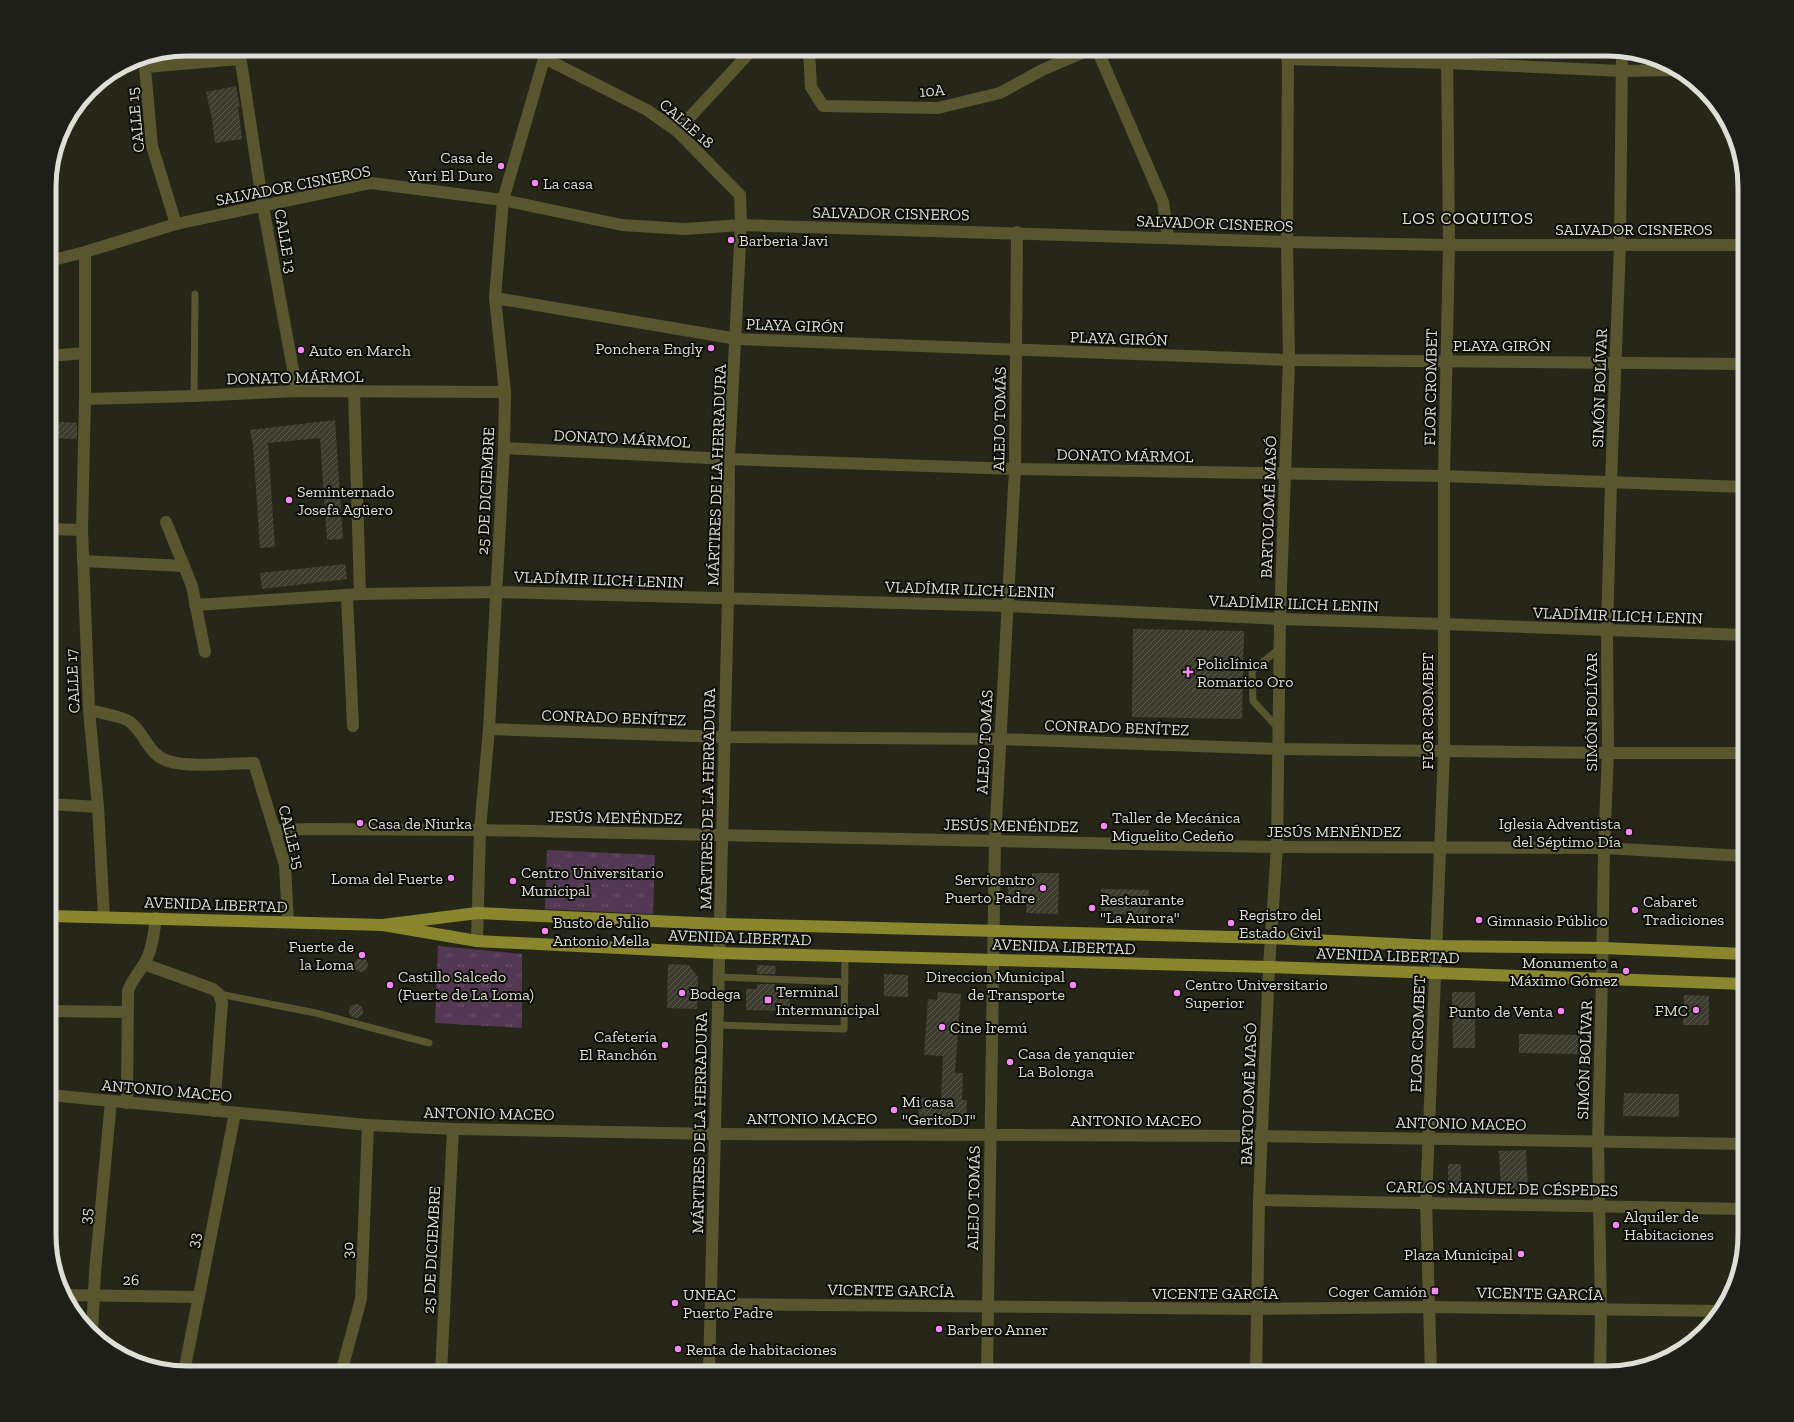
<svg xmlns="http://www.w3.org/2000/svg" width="1794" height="1422" font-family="'Zilla Slab',serif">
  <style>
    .grass { fill: url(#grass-tufts) }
    .building { fill: url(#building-hatch) }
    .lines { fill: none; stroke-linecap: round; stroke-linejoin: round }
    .service { stroke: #57562f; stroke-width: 7 }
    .minor { stroke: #57562f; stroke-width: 12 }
    .tertiary { stroke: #57562f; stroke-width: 12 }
    .primary { stroke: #8a862d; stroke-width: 12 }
    .poi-dot { fill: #f38af2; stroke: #0e0e09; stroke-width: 1.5 }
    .labels { text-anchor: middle; stroke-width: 4; stroke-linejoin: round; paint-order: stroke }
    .street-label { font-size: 16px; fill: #dfdfd7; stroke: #0e0e09 }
    .poi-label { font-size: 16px; fill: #dfdfd7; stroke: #0e0e09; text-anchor: start }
    .neighbourhood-label { font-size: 17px; letter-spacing: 1px; fill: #e3e3d2; stroke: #0e0e09 }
    .rim { fill: none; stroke: #dfdfd7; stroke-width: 5 }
  </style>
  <defs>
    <pattern id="grass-tufts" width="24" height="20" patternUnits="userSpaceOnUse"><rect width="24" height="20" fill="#533853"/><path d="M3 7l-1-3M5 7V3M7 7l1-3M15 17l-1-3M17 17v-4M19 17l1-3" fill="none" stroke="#6b546b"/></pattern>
    <pattern id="building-hatch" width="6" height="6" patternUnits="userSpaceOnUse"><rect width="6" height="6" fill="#3d3d2f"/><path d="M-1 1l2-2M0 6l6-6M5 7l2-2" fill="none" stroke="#59594c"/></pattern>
  </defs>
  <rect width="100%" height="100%" fill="#262619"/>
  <g class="grass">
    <path d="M547 850 655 855 653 914 545 909Z"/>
    <path d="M438 946 522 954V1028L435 1023Z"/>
  </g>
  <g class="building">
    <path d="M236 86 240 107H238L242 139 215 143 212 119 206 92Z"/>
    <path d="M335 420 343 539 327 540 320 438 268 443 275 547 260 548 253 445 250 430Z"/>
    <path d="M49 421 77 423V439L49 438Z"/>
    <path d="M345 564 347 579 262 589 260 573Z"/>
    <path d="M1133 629 1244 631 1242 719 1132 717Z"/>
    <path d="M1032 873H1059L1058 914 1026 913 1027 896H1008V877L1032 878Z"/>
    <path d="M1101 889 1149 890 1148 915 1101 914Z"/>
    <circle cx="361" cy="965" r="7"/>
    <path d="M668 964 689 965 698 977 697 1009 667 1008Z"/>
    <path d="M757 965 776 966 775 974H757Z"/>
    <path d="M884 974 908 975V997L884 996Z"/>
    <path d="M757 984H775V989H790V1011L746 1010V989H757Z"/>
    <path d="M938 992 961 994 955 1073H963L962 1100H967L966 1123 918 1120 919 1098 941 1100 943 1056 924 1055 928 999 937 1000Z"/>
    <path d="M1452 992H1475V1048H1453Z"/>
    <path d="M1684 995 1709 996V1025H1683Z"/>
    <circle cx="356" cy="1011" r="7"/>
    <path d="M1519 1034 1580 1035 1579 1054 1519 1053Z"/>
    <path d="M1624 1093 1679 1094V1117L1623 1116Z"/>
    <path d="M1526 1150 1528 1191 1501 1192 1499 1151Z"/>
    <path d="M1448 1164H1461V1192L1448 1191Z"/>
  </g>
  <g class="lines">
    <g class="service">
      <path d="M194 396 195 294"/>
      <path d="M1278 728 1253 701 1252 671 1280 648"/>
      <path d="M718 977 845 982"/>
      <path d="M219 994 316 1013 429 1043"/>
      <path d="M717 1025 844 1029 845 957"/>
    </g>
    <g class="minor">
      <path d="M239 49 263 206 297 391"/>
      <path d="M537 49 544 58 647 110 677 131 740 195 741 225 729 459 728 599 720 924"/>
      <path d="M809 49 811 87 823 106 938 108 1000 93 1042 70 1091 49"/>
      <path d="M1097 49 1163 202 1168 237"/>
      <path d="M144 57 152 146 176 224"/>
      <path d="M1287 59 1447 63 1622 71 1677 70"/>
      <path d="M146 67 239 59"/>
      <path d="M677 131 753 49"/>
      <path d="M85 252V399L82 530 89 710 98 807 104 917"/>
      <path d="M49 261 85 252 176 224 371 183 503 200 622 225 685 229 741 225 1287 242 1449 245H1745"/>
      <path d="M495 298 737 339 1289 360 1745 364"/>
      <path d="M49 356 85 353"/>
      <path d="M354 391 360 594"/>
      <path d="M85 399 194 396 297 391 505 392"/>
      <path d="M504 448 729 459 1015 469 1444 476 1745 487"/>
      <path d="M166 522 192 586 205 652"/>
      <path d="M49 529 82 530"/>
      <path d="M83 561 184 566"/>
      <path d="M347 596 353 726"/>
      <path d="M195 605 360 594 497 592 1008 606 1280 619 1443 624 1745 635"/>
      <path d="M89 710C98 712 125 717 130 722 145 733 148 755 168 761 189 768 231 763 254 763L285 865 288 922"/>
      <path d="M489 729 724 737 999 739 1279 749 1608 753H1745"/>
      <path d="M49 804 98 807"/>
      <path d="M276 830 311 829 480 830 1277 847 1604 848 1745 856"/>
      <path d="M477 941 480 830 489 729 504 448 505 392 495 298 503 200 546 52"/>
      <path d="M144 964 213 989 219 994 222 1003 214 1111"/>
      <path d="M49 1011 127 1012"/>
      <path d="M49 1095 368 1125 453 1129 715 1134 1262 1136 1745 1144"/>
      <path d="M127 1103 128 991C132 978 143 969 148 956 153 945 154 930 156 918"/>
      <path d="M1259 1200 1745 1209"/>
      <path d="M63 1295 198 1297"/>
      <path d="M711 1304 1256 1309 1430 1307 1720 1311"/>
      <path d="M92 1334 95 1272 111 1101"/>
      <path d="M184 1372 235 1113"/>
      <path d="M341 1373 361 1299 368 1125"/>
      <path d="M441 1373 453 1129"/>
      <path d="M987 1373 995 840 1015 469 1017 232"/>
      <path d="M1256 1373 1259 1200 1269 967 1277 847 1280 619 1289 360 1287 242 1288 49"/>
      <path d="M1431 1373 1426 1202 1444 752V476L1449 245 1447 49"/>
      <path d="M1600 1373 1601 1311 1598 1141 1602 979 1604 848 1608 753 1607 631 1611 482 1620 244 1622 52"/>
    </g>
    <path class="tertiary" d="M709 1373 720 924"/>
    <g class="primary">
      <path d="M49 916 383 925"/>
      <path d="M1745 984 1269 967 719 953 477 941 383 925 477 913 720 924 1271 938 1436 946 1603 948 1745 954"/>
    </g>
  </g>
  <g class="poi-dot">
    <circle cx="501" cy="166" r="4"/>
    <circle cx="535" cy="183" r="4"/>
    <circle cx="731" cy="240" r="4"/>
    <circle cx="711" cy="348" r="4"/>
    <circle cx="301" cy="350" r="4"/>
    <circle cx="289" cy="500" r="4"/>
    <path d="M1186 666h4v4h4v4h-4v4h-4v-4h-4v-4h4z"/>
    <circle cx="360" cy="823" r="4"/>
    <circle cx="1104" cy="826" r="4"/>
    <circle cx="1629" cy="832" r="4"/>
    <circle cx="451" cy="878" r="4"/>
    <circle cx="513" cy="881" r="4"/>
    <circle cx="1043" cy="888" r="4"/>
    <circle cx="1092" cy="908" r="4"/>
    <circle cx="1635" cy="910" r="4"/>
    <circle cx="1479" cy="920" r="4"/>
    <circle cx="1231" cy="923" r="4"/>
    <circle cx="545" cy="931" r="4"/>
    <circle cx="362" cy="955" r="4"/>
    <circle cx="1626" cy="971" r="4"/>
    <circle cx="390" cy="985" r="4"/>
    <circle cx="1073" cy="985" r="4"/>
    <circle cx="682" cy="993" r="4"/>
    <circle cx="1177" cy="993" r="4"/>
    <rect x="764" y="996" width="8" height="8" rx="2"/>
    <circle cx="1696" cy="1010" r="4"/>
    <circle cx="1561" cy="1011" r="4"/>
    <circle cx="942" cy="1027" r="4"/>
    <circle cx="665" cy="1045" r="4"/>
    <circle cx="1010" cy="1062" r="4"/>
    <circle cx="894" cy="1110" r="4"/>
    <circle cx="1616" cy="1225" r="4"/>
    <circle cx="1521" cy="1254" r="4"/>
    <rect x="1431" y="1287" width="8" height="8" rx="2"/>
    <circle cx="675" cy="1303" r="4"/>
    <circle cx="939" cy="1329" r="4"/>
    <circle cx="678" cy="1349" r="4"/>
  </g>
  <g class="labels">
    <g class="street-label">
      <text transform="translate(932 90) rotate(-4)" y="6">10A</text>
      <text transform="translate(135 120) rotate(-96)" y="6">CALLE 15</text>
      <text transform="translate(687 123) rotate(41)" y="6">CALLE 18</text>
      <text transform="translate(293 185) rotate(-11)" y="6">SALVADOR CISNEROS</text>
      <text transform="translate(891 213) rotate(1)" y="6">SALVADOR CISNEROS</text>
      <text transform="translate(1215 223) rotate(2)" y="6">SALVADOR CISNEROS</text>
      <text x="1634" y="235">SALVADOR CISNEROS</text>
      <text transform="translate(286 241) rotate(80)" y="6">CALLE 13</text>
      <text transform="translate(795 325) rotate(2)" y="6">PLAYA GIRÓN</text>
      <text transform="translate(1119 338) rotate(2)" y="6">PLAYA GIRÓN</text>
      <text x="1502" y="351">PLAYA GIRÓN</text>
      <text transform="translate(295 377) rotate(-1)" y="6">DONATO MÁRMOL</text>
      <text transform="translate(1430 387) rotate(-89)" y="6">FLOR CROMBET</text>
      <text transform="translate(1599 388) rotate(-88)" y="6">SIMÓN BOLÍVAR</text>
      <text transform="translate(999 419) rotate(-89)" y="6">ALEJO TOMÁS</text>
      <text transform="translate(622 438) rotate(3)" y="6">DONATO MÁRMOL</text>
      <text transform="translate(1125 455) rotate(1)" y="6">DONATO MÁRMOL</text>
      <text transform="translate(716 475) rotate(-88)" y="6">MÁRTIRES DE LA HERRADURA</text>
      <text transform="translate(485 491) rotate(-87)" y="6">25 DE DICIEMBRE</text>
      <text transform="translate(1268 507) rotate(-88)" y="6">BARTOLOMÉ MASÓ</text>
      <text transform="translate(599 579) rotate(2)" y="6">VLADÍMIR ILICH LENIN</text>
      <text transform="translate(970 589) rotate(2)" y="6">VLADÍMIR ILICH LENIN</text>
      <text transform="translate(1294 603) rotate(2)" y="6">VLADÍMIR ILICH LENIN</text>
      <text transform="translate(1618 615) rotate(2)" y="6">VLADÍMIR ILICH LENIN</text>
      <text transform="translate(72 681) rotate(-93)" y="6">CALLE 17</text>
      <text transform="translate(1427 711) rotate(-90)" y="6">FLOR CROMBET</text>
      <text transform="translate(1591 712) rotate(-90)" y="6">SIMÓN BOLÍVAR</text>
      <text transform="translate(614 717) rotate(2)" y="6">CONRADO BENÍTEZ</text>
      <text transform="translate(1117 727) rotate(2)" y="6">CONRADO BENÍTEZ</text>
      <text transform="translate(984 742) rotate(-87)" y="6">ALEJO TOMÁS</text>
      <text transform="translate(707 799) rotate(-89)" y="6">MÁRTIRES DE LA HERRADURA</text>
      <text transform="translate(615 817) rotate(1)" y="6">JESÚS MENÉNDEZ</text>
      <text transform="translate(1011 825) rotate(1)" y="6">JESÚS MENÉNDEZ</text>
      <text x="1334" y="837">JESÚS MENÉNDEZ</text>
      <text transform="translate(292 837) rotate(76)" y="6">CALLE 15</text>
      <text transform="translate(216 904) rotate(2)" y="6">AVENIDA LIBERTAD</text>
      <text transform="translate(740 937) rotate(2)" y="6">AVENIDA LIBERTAD</text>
      <text transform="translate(1064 946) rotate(2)" y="6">AVENIDA LIBERTAD</text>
      <text transform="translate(1388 955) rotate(2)" y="6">AVENIDA LIBERTAD</text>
      <text transform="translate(1417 1034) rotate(-88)" y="6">FLOR CROMBET</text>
      <text transform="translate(1584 1060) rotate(-88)" y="6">SIMÓN BOLÍVAR</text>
      <text transform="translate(167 1090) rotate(5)" y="6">ANTONIO MACEO</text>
      <text transform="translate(1248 1094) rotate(-88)" y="6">BARTOLOMÉ MASÓ</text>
      <text transform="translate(489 1113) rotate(1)" y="6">ANTONIO MACEO</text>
      <text x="812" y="1124">ANTONIO MACEO</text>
      <text x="1136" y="1126">ANTONIO MACEO</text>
      <text transform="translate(699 1123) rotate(-89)" y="6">MÁRTIRES DE LA HERRADURA</text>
      <text transform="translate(1461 1123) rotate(1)" y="6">ANTONIO MACEO</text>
      <text transform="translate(1502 1188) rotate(1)" y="6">CARLOS MANUEL DE CÉSPEDES</text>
      <text transform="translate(973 1198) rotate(-89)" y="6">ALEJO TOMÁS</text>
      <text transform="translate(85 1216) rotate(-85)" y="6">35</text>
      <text transform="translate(193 1240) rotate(-79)" y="6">33</text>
      <text transform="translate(347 1250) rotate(-88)" y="6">30</text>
      <text transform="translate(431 1250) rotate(-87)" y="6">25 DE DICIEMBRE</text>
      <text transform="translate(131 1279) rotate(2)" y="6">26</text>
      <text transform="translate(891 1290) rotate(1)" y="6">VICENTE GARCÍA</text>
      <text x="1215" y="1299">VICENTE GARCÍA</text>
      <text transform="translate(1540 1293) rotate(1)" y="6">VICENTE GARCÍA</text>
    </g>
    <g class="poi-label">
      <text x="493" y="163" text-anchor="end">Casa de<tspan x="493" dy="18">Yuri El Duro</tspan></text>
      <text x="543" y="189">La casa</text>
      <text x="739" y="246">Barberia Javi</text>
      <text x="703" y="354" text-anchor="end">Ponchera Engly</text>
      <text x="309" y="356">Auto en March</text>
      <text x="297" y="497">Seminternado<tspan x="297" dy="18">Josefa Agüero</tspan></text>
      <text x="1197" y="669">Policlínica<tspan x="1197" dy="18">Romarico Oro</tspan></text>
      <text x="1112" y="823">Taller de Mecánica<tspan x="1112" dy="18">Miguelito Cedeño</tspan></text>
      <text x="368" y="829">Casa de Niurka</text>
      <text x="1621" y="829" text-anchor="end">Iglesia Adventista<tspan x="1621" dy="18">del Séptimo Día</tspan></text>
      <text x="521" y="878">Centro Universitario<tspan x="521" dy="18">Municipal</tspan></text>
      <text x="443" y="884" text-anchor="end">Loma del Fuerte</text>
      <text x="1035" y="885" text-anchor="end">Servicentro<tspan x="1035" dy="18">Puerto Padre</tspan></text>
      <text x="1100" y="905">Restaurante<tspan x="1100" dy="18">"La Aurora"</tspan></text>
      <text x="1643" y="907">Cabaret<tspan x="1643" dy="18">Tradiciones</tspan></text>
      <text x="1239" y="920">Registro del<tspan x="1239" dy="18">Estado Civil</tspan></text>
      <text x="1487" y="926">Gimnasio Público</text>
      <text x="553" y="928">Busto de Julio<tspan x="553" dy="18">Antonio Mella</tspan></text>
      <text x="354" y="952" text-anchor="end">Fuerte de<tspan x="354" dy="18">la Loma</tspan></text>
      <text x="1618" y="968" text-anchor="end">Monumento a<tspan x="1618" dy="18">Máximo Gómez</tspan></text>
      <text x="398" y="982">Castillo Salcedo<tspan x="398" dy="18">(Fuerte de La Loma)</tspan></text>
      <text x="1065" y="982" text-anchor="end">Direccion Municipal<tspan x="1065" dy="18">de Transporte</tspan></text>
      <text x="1185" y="990">Centro Universitario<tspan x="1185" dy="18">Superior</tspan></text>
      <text x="776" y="997">Terminal<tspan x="776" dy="18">Intermunicipal</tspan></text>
      <text x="690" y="999">Bodega</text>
      <text x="1688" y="1016" text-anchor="end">FMC</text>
      <text x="1553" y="1017" text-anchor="end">Punto de Venta</text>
      <text x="950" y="1033">Cine Iremú</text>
      <text x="657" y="1042" text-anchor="end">Cafetería<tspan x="657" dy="18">El Ranchón</tspan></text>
      <text x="1018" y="1059">Casa de yanquier<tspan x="1018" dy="18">La Bolonga</tspan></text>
      <text x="902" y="1107">Mi casa<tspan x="902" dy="18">"GeritoDJ"</tspan></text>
      <text x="1624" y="1222">Alquiler de<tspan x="1624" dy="18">Habitaciones</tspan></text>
      <text x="1513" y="1260" text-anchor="end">Plaza Municipal</text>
      <text x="1427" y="1297" text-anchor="end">Coger Camión</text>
      <text x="683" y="1300">UNEAC<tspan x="683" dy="18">Puerto Padre</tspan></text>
      <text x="947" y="1335">Barbero Anner</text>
      <text x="686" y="1355">Renta de habitaciones</text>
    </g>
    <g class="neighbourhood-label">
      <text x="1468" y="224">LOS COQUITOS</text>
    </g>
  </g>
  <path d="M0 0H1794V1422H0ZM187 56H1607A131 131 0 0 1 1738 187V1235A131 131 0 0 1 1607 1366H187A131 131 0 0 1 56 1235V187A131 131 0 0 1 187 56Z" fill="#1f1f19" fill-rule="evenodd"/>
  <path class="rim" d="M187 56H1607A131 131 0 0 1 1738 187V1235A131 131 0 0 1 1607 1366H187A131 131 0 0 1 56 1235V187A131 131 0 0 1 187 56Z"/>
</svg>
